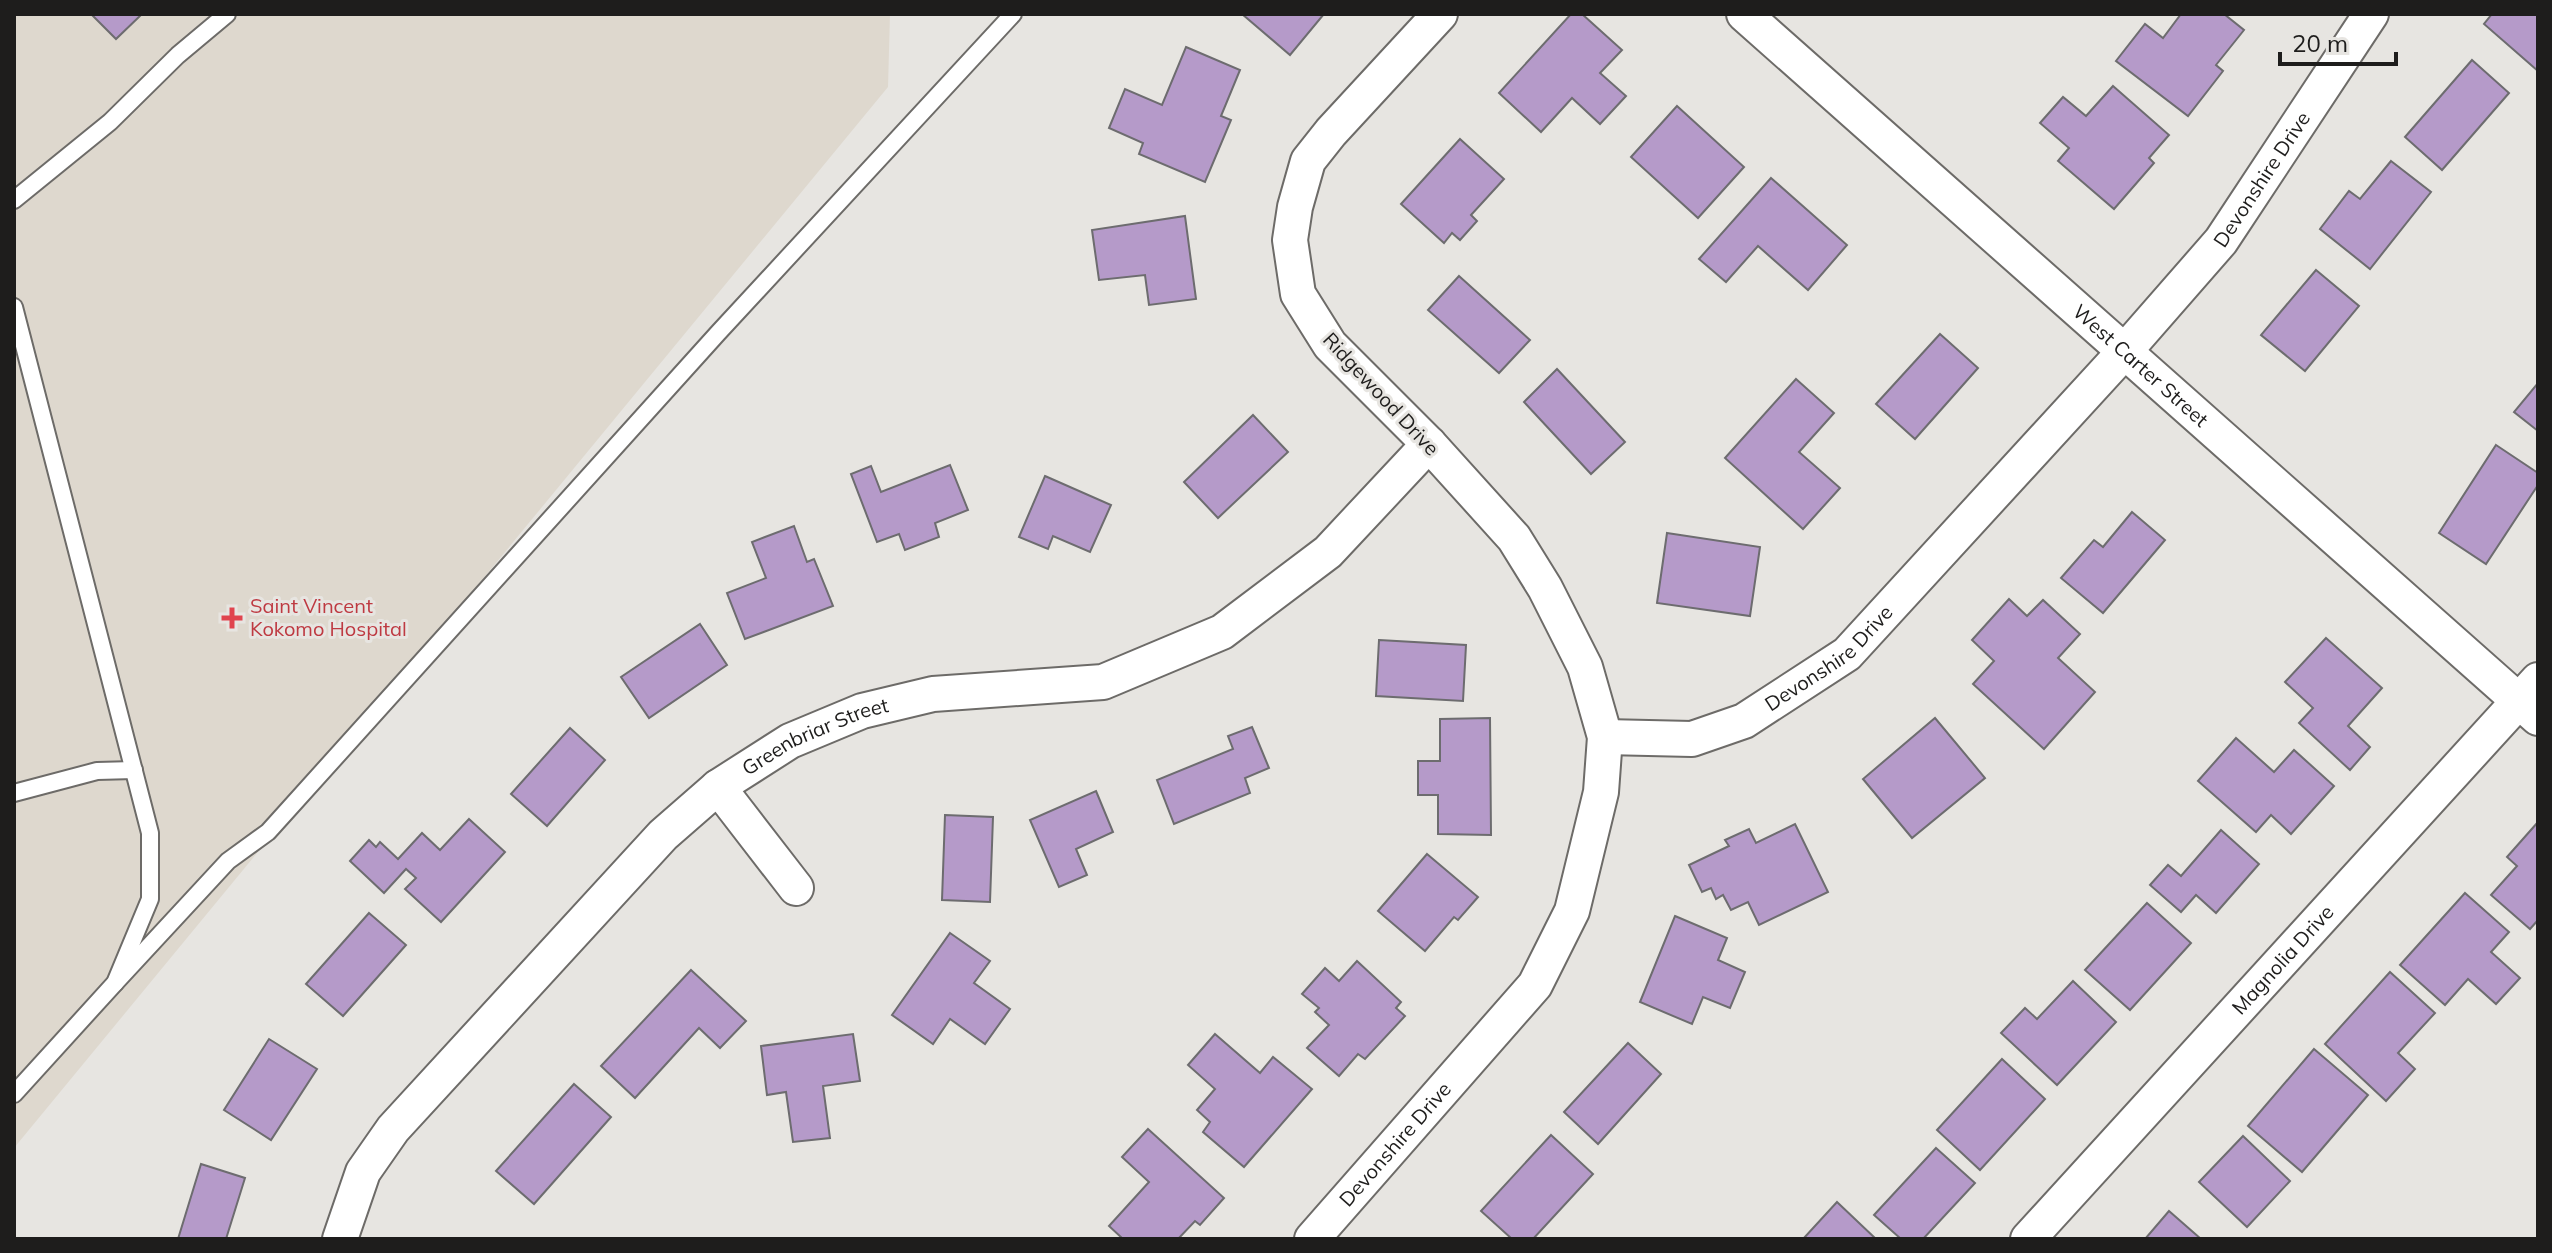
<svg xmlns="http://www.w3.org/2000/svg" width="2552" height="1253" font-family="Mulish,sans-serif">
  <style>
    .built { fill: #ded8ce }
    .building { fill: #b59ac9; stroke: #6d6c6f; stroke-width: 2 }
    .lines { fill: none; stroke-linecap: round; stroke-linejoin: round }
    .service-casing { stroke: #6d6b68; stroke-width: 20 }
    .minor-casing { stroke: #6d6b68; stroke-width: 38 }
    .service { stroke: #fff; stroke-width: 16 }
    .minor { stroke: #fff; stroke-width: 34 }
    .health-dot { fill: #e0444e; stroke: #e7e5e1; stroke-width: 3 }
    .labels { text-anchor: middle; stroke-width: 6; stroke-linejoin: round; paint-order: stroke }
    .street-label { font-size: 20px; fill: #1e1d1c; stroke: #e7e5e1 }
    .health-label { font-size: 20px; fill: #be3a42; stroke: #e7e5e1; text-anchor: start }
  </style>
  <rect width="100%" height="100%" fill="#e7e5e1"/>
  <path class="built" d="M14 14H890L888 87 14 1148Z"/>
  <g class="building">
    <path d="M91 14H142L116 39Z"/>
    <path d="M1242 14H1324L1290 55Z"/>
    <path d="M1571 14H1582L1622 50 1600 73 1626 96 1600 124 1572 98 1541 132 1499 93Z"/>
    <path d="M2181 14H2224L2244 30 2216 65 2223 71 2188 116 2116 61 2145 24 2163 38Z"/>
    <path d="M2492 14H2538V71L2484 24Z"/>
    <path d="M1186 47 1240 70 1221 116 1231 120 1205 182 1139 154 1143 143 1109 128 1125 89 1162 105Z"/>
    <path d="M2472 60 2509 93 2442 170 2405 137Z"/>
    <path d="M2113 86 2169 135 2149 158 2154 163 2114 209 2058 161 2069 148 2040 123 2063 97 2086 116Z"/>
    <path d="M1677 106 1744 167 1698 218 1631 157Z"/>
    <path d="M1460 139 1504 179 1471 215 1477 221 1460 240 1452 233 1444 243 1401 204Z"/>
    <path d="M2391 161 2431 192 2370 269 2320 229 2349 191 2360 199Z"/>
    <path d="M1771 178 1847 245 1808 290 1758 246 1726 282 1699 259Z"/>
    <path d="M1185 216 1196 299 1149 305 1145 275 1099 280 1092 230Z"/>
    <path d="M2316 270 2359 306 2305 371 2261 335Z"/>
    <path d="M1459 276 1530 340 1499 373 1428 310Z"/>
    <path d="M1940 334 1978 368 1915 439 1876 404Z"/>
    <path d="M1557 369 1625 442 1591 474 1524 402Z"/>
    <path d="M1796 379 1834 413 1799 452 1840 488 1803 529 1725 458Z"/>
    <path d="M2538 383V431L2514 412Z"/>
    <path d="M1253 415 1288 452 1218 518 1184 482Z"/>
    <path d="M2496 445 2538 473V485L2486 564 2439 533Z"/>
    <path d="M950 465 968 510 935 523 939 537 905 550 899 534 877 542 851 474 871 466 881 492Z"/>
    <path d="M1045 476 1111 505 1090 552 1053 536 1048 549 1019 537Z"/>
    <path d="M2132 512 2165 540 2103 613 2061 578 2094 540 2103 547Z"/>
    <path d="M794 526 807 562 814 559 833 606 745 639 727 593 766 578 752 542Z"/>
    <path d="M1667 533 1760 547 1750 616 1657 603Z"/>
    <path d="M2009 599 2027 616 2043 600 2080 634 2058 658 2095 692 2044 749 1973 684 1994 661 1972 640Z"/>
    <path d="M700 624 727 665 649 718 621 677Z"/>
    <path d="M2326 638 2382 688 2348 726 2370 747 2350 770 2299 723 2313 708 2285 682Z"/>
    <path d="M1379 640 1466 645 1463 701 1376 696Z"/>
    <path d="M1490 718 1491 835 1438 834V795H1418V761H1440V719Z"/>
    <path d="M1935 718 1985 778 1912 838 1863 779Z"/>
    <path d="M1252 727 1269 768 1245 778 1250 793 1174 824 1157 780 1233 749 1228 736Z"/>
    <path d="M570 728 605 760 547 826 511 794Z"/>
    <path d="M2236 738 2274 772 2294 750 2334 786 2291 834 2271 815 2256 832 2198 781Z"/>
    <path d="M1096 791 1113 832 1076 849 1087 875 1059 887 1030 820Z"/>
    <path d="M945 815 993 817 990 902 942 900Z"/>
    <path d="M469 819 505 852 441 922 405 889 416 878 406 869 384 893 350 861 369 840 376 847 380 842 398 859 422 833 440 850Z"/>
    <path d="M2538 822V920L2530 929 2491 895 2517 866 2507 857Z"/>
    <path d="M1795 824 1828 892 1759 925 1748 902 1731 910 1723 895 1716 899 1711 888 1702 892 1689 865 1729 846 1725 840 1749 829 1756 843Z"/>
    <path d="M2221 830 2259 864 2216 913 2196 895 2181 912 2150 885 2168 865 2181 876Z"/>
    <path d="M1427 854 1478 897 1458 920 1454 917 1425 951 1378 911Z"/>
    <path d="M2465 893 2509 932 2491 952 2520 978 2496 1004 2468 979 2445 1005 2400 965Z"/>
    <path d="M2147 903 2191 943 2130 1010 2085 970Z"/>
    <path d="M369 913 406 945 343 1016 306 984Z"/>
    <path d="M1675 916 1727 938 1718 960 1745 972 1730 1008 1703 997 1692 1024 1640 1002Z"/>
    <path d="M950 933 990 961 974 983 1010 1009 985 1044 950 1019 933 1044 892 1015Z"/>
    <path d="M1357 961 1401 1002 1396 1008 1405 1016 1365 1059 1358 1054 1339 1076 1307 1048 1329 1025 1315 1012 1319 1008 1302 994 1325 968 1339 981Z"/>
    <path d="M691 970 746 1021 720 1048 699 1028 635 1098 601 1066Z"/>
    <path d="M2390 972 2435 1013 2398 1053 2415 1069 2386 1101 2325 1044Z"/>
    <path d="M2073 981 2116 1022 2057 1085 2001 1033 2025 1008 2037 1019Z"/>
    <path d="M853 1034 860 1081 823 1086 830 1138 793 1142 786 1092 767 1095 761 1046Z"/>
    <path d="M1215 1034 1260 1073 1273 1057 1312 1089 1244 1167 1203 1132 1210 1122 1197 1110 1215 1089 1188 1065Z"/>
    <path d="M269 1039 317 1069 271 1140 224 1110Z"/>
    <path d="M1628 1043 1661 1074 1598 1144 1564 1112Z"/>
    <path d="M2314 1049 2368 1095 2302 1172 2248 1126Z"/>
    <path d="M2002 1059 2045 1099 1980 1170 1937 1130Z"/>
    <path d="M574 1084 611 1117 534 1204 496 1171Z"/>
    <path d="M1148 1129 1224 1198 1200 1225 1195 1221 1178 1239H1123L1109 1226 1149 1182 1122 1157Z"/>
    <path d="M1551 1135 1593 1174 1533 1239H1512L1481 1211Z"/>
    <path d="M2243 1136 2290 1181 2247 1227 2199 1182Z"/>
    <path d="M1936 1148 1975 1183 1923 1239H1901L1874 1215Z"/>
    <path d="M201 1164 245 1178 226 1239H178Z"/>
    <path d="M1837 1202 1876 1239H1803Z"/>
    <path d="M2169 1211 2201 1239H2145Z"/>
  </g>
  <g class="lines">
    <g class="service-casing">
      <g id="service">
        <path d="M14 200 110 122 178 55 227 14"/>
        <path d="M14 307 150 833V899L115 983 14 1094"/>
        <path d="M14 793 97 771 134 770"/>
        <path d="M115 983 228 861 268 832 718 333 1013 14"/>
      </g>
    </g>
    <g class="minor-casing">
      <g id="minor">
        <path id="s1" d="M1744 14 2538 718"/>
        <path id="s2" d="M1605 737 1692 739 1744 721 1847 654 2124 352 2221 241 2371 14"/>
        <path d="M718 787 796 888"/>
        <path id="s3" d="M340 1239 363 1172 393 1129 663 835 718 787 790 741 862 711 933 694 1103 682 1222 632 1328 552 1429 444"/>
        <path id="s4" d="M1312 1239 1535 985 1572 911 1601 792 1605 737 1585 667 1545 588 1514 538 1429 444 1330 345 1298 294 1290 240 1295 207 1308 161 1331 132 1440 14"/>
        <path id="s5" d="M2028 1239 2538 680"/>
      </g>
    </g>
    <use href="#service" class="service"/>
    <use href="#minor" class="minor"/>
  </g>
  <path class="health-dot" d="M228 606h8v8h8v8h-8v8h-8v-8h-8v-8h8z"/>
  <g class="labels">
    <g class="street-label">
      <text dy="7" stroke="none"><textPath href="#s2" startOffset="896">Devonshire Drive</textPath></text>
      <text dy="7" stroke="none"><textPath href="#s1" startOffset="530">West Carter Street</textPath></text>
      <text transform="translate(1381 394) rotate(47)" y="7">Ridgewood Drive</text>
      <text dy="7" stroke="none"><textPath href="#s2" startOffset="248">Devonshire Drive</textPath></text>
      <text dy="7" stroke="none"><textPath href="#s3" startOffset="706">Greenbriar Street</textPath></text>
      <text dy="7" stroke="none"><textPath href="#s5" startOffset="378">Magnolia Drive</textPath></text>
      <text dy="7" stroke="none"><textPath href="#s4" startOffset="126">Devonshire Drive</textPath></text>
    </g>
    <g class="health-label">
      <text x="250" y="613">Saint Vincent<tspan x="250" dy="23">Kokomo Hospital</tspan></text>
    </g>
  </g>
  <rect width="2552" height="1253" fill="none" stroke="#1e1d1c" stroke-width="32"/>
  <path d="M2280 52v12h116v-12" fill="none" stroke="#1e1d1c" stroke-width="4"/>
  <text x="2292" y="52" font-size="24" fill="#1e1d1c" stroke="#e7e5e1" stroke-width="6" paint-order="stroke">20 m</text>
</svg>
